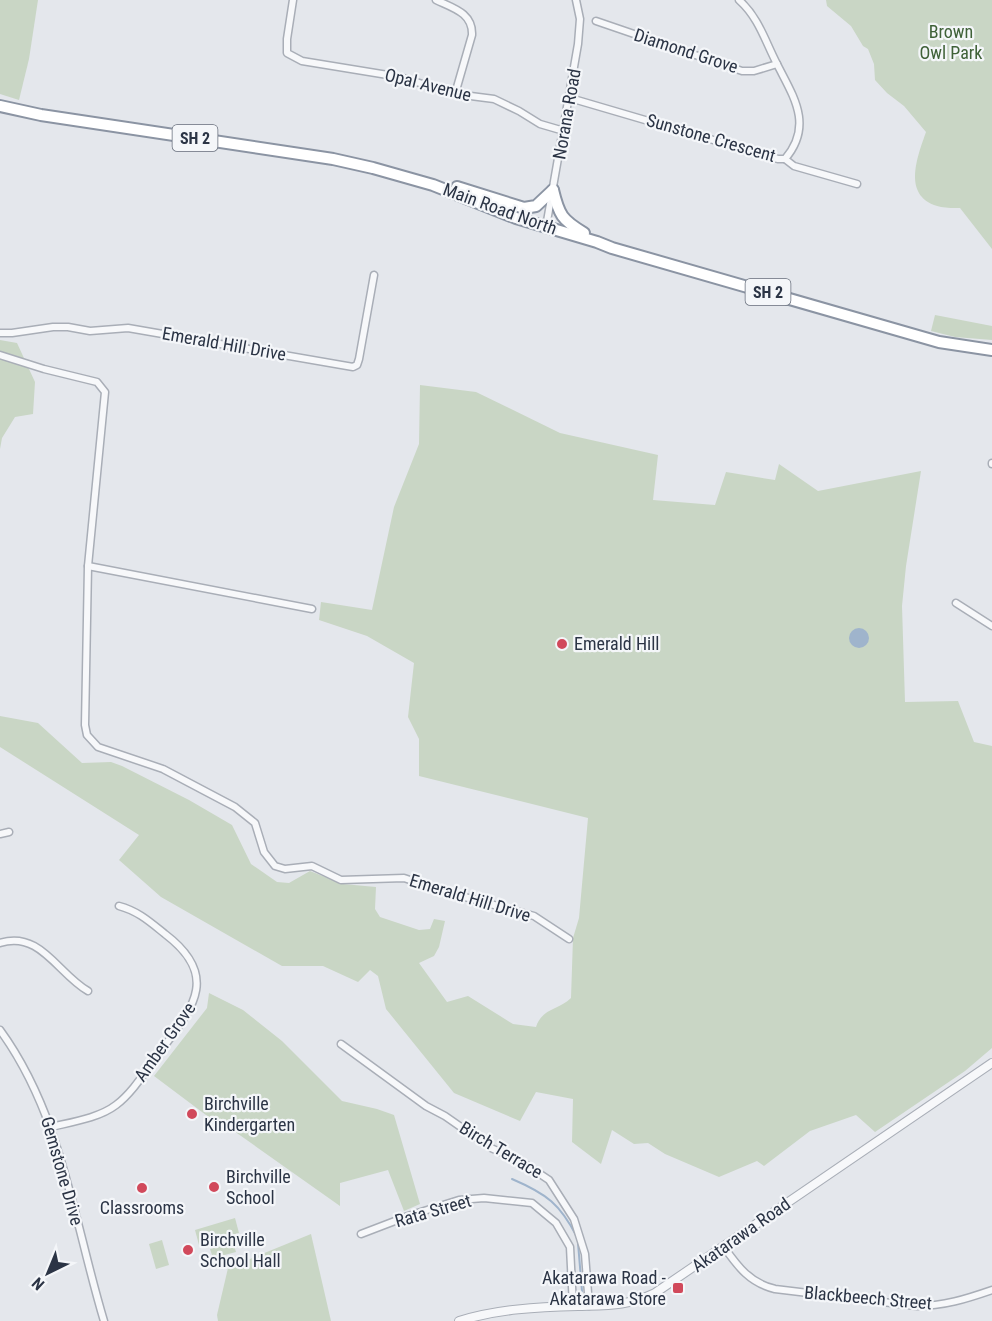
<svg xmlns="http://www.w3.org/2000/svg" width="992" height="1321" font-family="'Roboto Condensed',sans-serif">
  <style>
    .green { fill: #c9d6c5 }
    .water { fill: #9fb4cc }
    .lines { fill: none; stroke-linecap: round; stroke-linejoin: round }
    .stream { stroke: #9fb4cc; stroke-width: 2 }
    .minor-casing { stroke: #a9aeb7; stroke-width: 9 }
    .tertiary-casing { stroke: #a9aeb7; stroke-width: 10 }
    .trunk-casing { stroke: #8b94a3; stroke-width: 14 }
    .minor { stroke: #f7f8fa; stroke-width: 6 }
    .tertiary { stroke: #f7f8fa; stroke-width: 8 }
    .trunk { stroke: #fff; stroke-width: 10 }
    .poi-dot { fill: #d1495b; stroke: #f4f6f9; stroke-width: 2 }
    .labels { text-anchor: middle; stroke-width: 4.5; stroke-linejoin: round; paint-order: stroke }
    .shield { fill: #f4f6f9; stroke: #676e7b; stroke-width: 1.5 }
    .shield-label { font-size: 16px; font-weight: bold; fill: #2b3445 }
    .park-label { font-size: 18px; fill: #3f6138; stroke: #f4f6f9 }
    .street-label { font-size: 18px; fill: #2b3445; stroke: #f4f6f9 }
    .poi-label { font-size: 18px; fill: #2b3445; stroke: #f4f6f9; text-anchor: start }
  </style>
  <rect width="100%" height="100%" fill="#e4e7ec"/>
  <g class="green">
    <path d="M0 0H38L29 59 19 100 0 94Z"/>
    <path d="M826 0H992V249L960 208C954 208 947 208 941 207 901 198 917 158 926 132L904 106 887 93 875 80 874 64 868 49 863 46 851 26 827 6Z"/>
    <path d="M935 315 992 326V340L955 337 931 331Z"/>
    <path d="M0 340 17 343 35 382 33 414 15 417 2 438 0 449Z"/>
    <path d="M420 385 476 392 560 433 658 455 653 500 715 505 726 472 775 480 779 464 818 491 921 471 906 566 902 606 905 702 958 701 974 742 992 746V1048L965 1071 875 1132 856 1115 810 1131 764 1166 757 1161 719 1177 665 1154 648 1143 634 1144 612 1130 601 1164 572 1142 573 1099 536 1092 520 1121 454 1093 386 1009 378 976 370 970 358 982 323 966H282L161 897 119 860 139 835 0 747V716L38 723 82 763 111 762 122 766 189 800 232 825 251 864 277 882 289 883 310 871 343 884 376 887 375 909 380 917 419 930 430 929 434 919 445 921 439 947 434 956 419 963 447 1002 468 996 513 1024 536 1027C542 1008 559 1010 571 998L573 938 579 918 588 818 419 776V739L408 717 414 663 367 636 319 620 321 602 372 610 394 507 419 444Z"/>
    <path d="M209 993 243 1010 282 1041 342 1101 377 1109 394 1115 420 1204 404 1211 388 1170 340 1183V1206L224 1124H218L154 1076 207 1008Z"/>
    <path d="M235 1218 239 1233 199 1245 195 1230Z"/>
    <path d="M311 1234 331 1321H218L217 1315 228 1268Z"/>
    <path d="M162 1240 169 1265 156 1269 149 1244Z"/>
    <path d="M233 1242 236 1252 213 1258 210 1249Z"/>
  </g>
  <circle class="water" cx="859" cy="638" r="10"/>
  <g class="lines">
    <g class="stream">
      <path d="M512 1179C547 1194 560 1204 577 1237"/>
      <path d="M578 1243 582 1291"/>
    </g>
    <g class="minor-casing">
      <g id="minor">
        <path d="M293 0 287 39V53L302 61 400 77 455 94 494 99 519 111 540 124 564 131"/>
        <path d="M436 0C453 8 473 13 472 35L455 94"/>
        <path d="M596 21 742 71H754L777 64"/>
        <path d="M570 98 778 159H785C814 125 793 96 777 64 765 41 759 18 739 0"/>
        <path d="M785 159 794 166 857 184"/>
        <path d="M546 227 578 44 580 19 576 0"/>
        <path d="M0 333H12L53 327H68L90 331 128 328 353 367 357 365 359 359 374 275"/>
        <path d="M0 355 44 369 97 382 105 392 88 566 85 725 87 735 98 747 163 769 235 807 255 823 264 852 275 866 285 869 312 866 341 880 404 878 443 891 534 916 569 939"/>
        <path d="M992 463V464"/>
        <path d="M88 566 312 609"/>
        <path d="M956 603 992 626"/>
        <path d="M0 834 9 832"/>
        <path d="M0 943C40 930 58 974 88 991"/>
        <path d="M0 1030C62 1115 74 1222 104 1321"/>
        <path d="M341 1044 426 1106 445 1116 491 1148 522 1162 549 1180 574 1219 585 1254 589 1306"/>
        <path d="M51 1127C72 1122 99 1118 116 1105 132 1093 145 1072 157 1056 190 1011 223 978 165 934 150 922 138 911 119 906"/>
        <path d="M361 1234 408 1216 459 1200 484 1198 532 1203 556 1223 570 1247 573 1306"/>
        <path d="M724 1247C738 1267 750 1283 775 1289L916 1306C944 1306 966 1299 992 1290"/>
      </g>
    </g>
    <g class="tertiary-casing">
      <path id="tertiary" d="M459 1321C498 1309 538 1307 578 1306 608 1305 628 1306 655 1293L992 1063"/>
    </g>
    <g class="trunk-casing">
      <g id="trunk">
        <path d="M0 106 41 115 333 159 373 168 433 185 516 218 597 242 612 248 939 342 992 350"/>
        <path d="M457 187 524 208 536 206 553 190"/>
        <path d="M553 190C559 215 562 220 584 233"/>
      </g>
    </g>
    <use href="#minor" class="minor"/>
    <use href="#tertiary" class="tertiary"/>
    <use href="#trunk" class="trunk"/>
  </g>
  <g class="poi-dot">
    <circle cx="562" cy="644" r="6"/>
    <circle cx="192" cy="1114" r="6"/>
    <circle cx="214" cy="1187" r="6"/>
    <circle cx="142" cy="1188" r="6"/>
    <circle cx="188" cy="1250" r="6"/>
    <rect x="672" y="1282" width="12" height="12" rx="3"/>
  </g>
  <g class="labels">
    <g class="shield">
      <rect x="172.5" y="125" width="45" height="26" rx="4.5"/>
      <rect x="745.5" y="279" width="45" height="26" rx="4.5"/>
    </g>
    <g class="shield-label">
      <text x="195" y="144">SH 2</text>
      <text x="768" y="298">SH 2</text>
    </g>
    <g class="park-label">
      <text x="951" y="38">Brown<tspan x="951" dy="21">Owl Park</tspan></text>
    </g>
    <g class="street-label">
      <text transform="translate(686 51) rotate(18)" y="6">Diamond Grove</text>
      <text transform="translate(428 85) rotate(14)" y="6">Opal Avenue</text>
      <text transform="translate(567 114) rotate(-80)" y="6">Norana Road</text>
      <text transform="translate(711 138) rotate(16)" y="6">Sunstone Crescent</text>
      <text transform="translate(500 209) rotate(20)" y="6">Main Road North</text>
      <text transform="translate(224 344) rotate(10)" y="6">Emerald Hill Drive</text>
      <text transform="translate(470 898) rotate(17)" y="6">Emerald Hill Drive</text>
      <text transform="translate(165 1042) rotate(-55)" y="6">Amber Grove</text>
      <text transform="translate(501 1150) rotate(31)" y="6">Birch Terrace</text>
      <text transform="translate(62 1171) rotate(74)" y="6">Gemstone Drive</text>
      <text transform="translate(433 1211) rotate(-16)" y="6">Rata Street</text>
      <text transform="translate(741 1235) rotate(-35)" y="6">Akatarawa Road</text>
      <text transform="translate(868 1298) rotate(5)" y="6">Blackbeech Street</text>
    </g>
    <g class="poi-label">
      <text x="574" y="650">Emerald Hill</text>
      <text x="204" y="1110">Birchville<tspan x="204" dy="21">Kindergarten</tspan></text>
      <text x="226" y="1183">Birchville<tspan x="226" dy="21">School</tspan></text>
      <text x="142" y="1214" text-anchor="middle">Classrooms</text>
      <text x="200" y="1246">Birchville<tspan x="200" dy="21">School Hall</tspan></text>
      <text x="666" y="1284" text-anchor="end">Akatarawa Road -<tspan x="666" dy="21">Akatarawa Store</tspan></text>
    </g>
  </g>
  <g transform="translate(48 1273) rotate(223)" stroke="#f4f6f9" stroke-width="4.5" paint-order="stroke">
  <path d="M0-4.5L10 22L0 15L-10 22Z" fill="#2b3445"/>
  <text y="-9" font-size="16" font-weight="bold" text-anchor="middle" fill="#2b3445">N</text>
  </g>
</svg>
